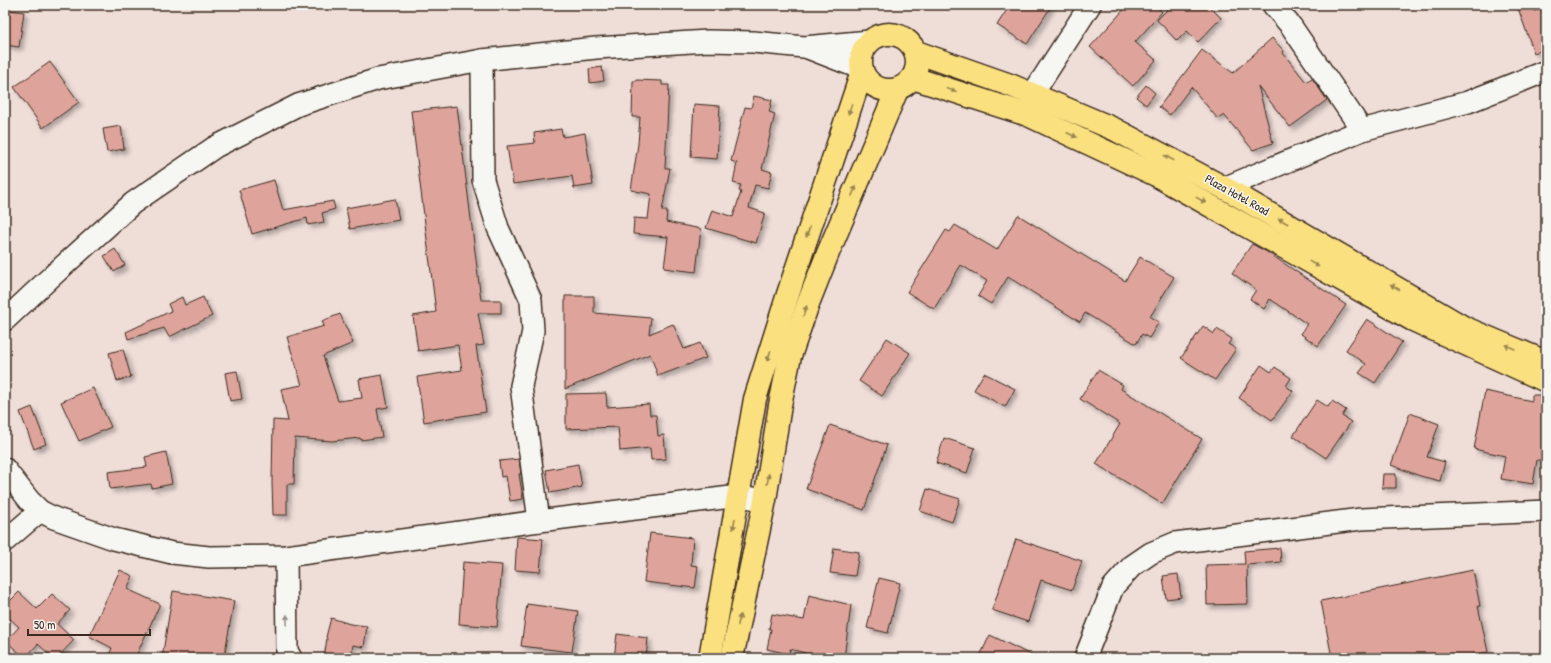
<svg xmlns="http://www.w3.org/2000/svg" width="1551" height="663" font-family="'Patrick Hand',sans-serif">
  <style>
    .building { fill: #dea49c; stroke: #3b2a1e; filter: url(#shadow) }
    .lines { fill: none; stroke-linecap: round; stroke-linejoin: round }
    .minor-casing { stroke: #3b2a1e; stroke-width: 24 }
    .major-casing { stroke: #3b2a1e; stroke-width: 25 }
    .minor { stroke: #f6f6f2; stroke-width: 21 }
    .major { stroke: #fbe080; stroke-width: 22 }
    .oneway { fill: #9b854f }
    .oneway2 { fill: #989088 }
    .labels { text-anchor: middle; stroke-width: 3; stroke-linejoin: round; paint-order: stroke }
    .street-label { font-size: 12px; fill: #3b2a1e; stroke: #f6f6f2 }
  </style>
  <defs>
    <filter id="shadow"><feDropShadow dx="3.5" dy="3.5" stdDeviation="2" flood-color="#0004"/></filter>
  </defs>
  <rect width="100%" height="100%" fill="#efddd8"/>
  <filter id="ink" filterUnits="userSpaceOnUse"><feTurbulence type="fractalNoise" baseFrequency=".025" numOctaves="2"/><feDisplacementMap in="SourceGraphic" scale="8" xChannelSelector="R" yChannelSelector="G"/><feConvolveMatrix kernelMatrix="1 2 1 2 8 2 1 2 1" color-interpolation-filters="sRGB"/></filter>
  <g filter="url(#ink)">
    <g class="building">
      <path d="M1010 5H1052L1027 44 997 25Z"/>
      <path d="M1128 5H1155L1162 12 1135 42 1156 60 1133 86 1090 47Z"/>
      <path d="M1172 5H1208L1221 18 1198 42 1187 31 1177 41 1157 20Z"/>
      <path d="M1517 5H1534V11L1542 9 1546 21V49L1534 53Z"/>
      <path d="M10 10 24 12 19 47 5 45V16L9 17Z"/>
      <path d="M1272 38 1284 51 1283 53 1306 82 1312 78 1327 100 1290 127 1258 86 1273 143 1253 150 1224 115 1218 119 1191 87 1170 115 1159 107 1202 50 1233 73Z"/>
      <path d="M50 62 79 102 43 128 14 87Z"/>
      <path d="M602 67 604 81 590 83 589 69Z"/>
      <path d="M636 80 662 81V85H669L665 168H670L662 211H667L666 222 701 229 696 272 664 268 668 237 633 234 634 218 648 219 651 194 631 190 638 144 640 117H632L633 81H636Z"/>
      <path d="M1146 85 1155 93 1146 105 1136 97Z"/>
      <path d="M754 96 772 100 769 112 775 114 762 169 772 172 768 188 755 185 749 208 765 213 756 243 706 228 712 210 733 217 741 192 739 191 741 185 733 183 737 163 731 161 745 107 751 108Z"/>
      <path d="M694 104 720 106 717 159 691 157Z"/>
      <path d="M457 106 481 300H501V313H478L484 345 476 346 486 412 424 422 417 377 462 370 458 345 418 351 413 316 436 312 411 111Z"/>
      <path d="M121 126 124 149 107 152 103 129Z"/>
      <path d="M561 129 563 137 585 133 593 185 574 188 572 176 513 184 507 146 535 143 534 133Z"/>
      <path d="M274 180 283 210 333 201 335 209 322 213 324 222 308 225 307 218 252 234 239 190Z"/>
      <path d="M395 199 399 220 350 229 346 208Z"/>
      <path d="M1018 215 1125 281 1140 257 1174 277 1150 317 1159 322 1149 338 1142 334 1136 344 1085 313 1080 322 1008 277 991 304 978 296 987 281 961 265 934 309 907 292 946 230 950 232 955 225 997 250Z"/>
      <path d="M1252 244 1267 252 1346 305 1318 346 1301 334 1307 324 1270 299 1264 309 1250 299 1256 290 1232 273Z"/>
      <path d="M115 249 125 265 114 272 104 256Z"/>
      <path d="M565 296H594V313L651 318 649 334 673 324 684 349 700 343 706 358 658 376 650 354 565 389Z"/>
      <path d="M182 297 185 305 203 297 212 316 169 337 164 328 128 339 126 332 171 311 168 304Z"/>
      <path d="M340 314 353 343 323 356 338 401 362 398 359 379 382 375 388 407 377 409 382 437 361 440 360 438 332 441 295 438 294 484H287V515H273L272 483 273 420 288 421 281 389 302 385 287 337 324 326 322 321Z"/>
      <path d="M1367 319 1402 342 1375 383 1359 373 1366 364 1346 350Z"/>
      <path d="M1203 326 1214 334 1217 329 1232 339 1228 344 1236 349 1215 380 1181 358Z"/>
      <path d="M887 338 910 353 882 396 859 381Z"/>
      <path d="M123 349 131 377 117 381 109 353Z"/>
      <path d="M1261 365 1271 372 1275 367 1291 378 1286 386 1293 391 1272 420 1239 398Z"/>
      <path d="M1098 370 1123 385 1121 389 1202 439 1162 504 1096 464 1120 424 1080 399Z"/>
      <path d="M237 371 242 399 230 401 225 373Z"/>
      <path d="M984 373 1015 389 1005 407 974 390Z"/>
      <path d="M93 388 111 427 79 441 61 402Z"/>
      <path d="M1485 391 1532 401V395H1546V456H1544V460H1537L1533 484 1501 479 1505 456 1474 449Z"/>
      <path d="M606 393 607 407 649 404 650 415H656L658 436 664 435 666 459 651 460 650 448 620 451 618 427 566 429V394Z"/>
      <path d="M1317 400 1328 407 1332 401 1346 410 1342 416 1351 422 1326 458 1293 436Z"/>
      <path d="M32 407 46 444 34 449 20 412Z"/>
      <path d="M1410 413 1439 424 1427 457 1445 462 1440 481 1420 476 1391 465Z"/>
      <path d="M830 425 887 445 864 510 806 489Z"/>
      <path d="M944 438 975 448 967 473 936 463Z"/>
      <path d="M166 452 172 484 152 488 151 484 110 489 108 472 147 467 145 457Z"/>
      <path d="M519 459 521 474H519L523 499 510 501 506 476 501 477 499 461Z"/>
      <path d="M578 464 582 487 550 493 546 470Z"/>
      <path d="M1383 474H1396V488H1382Z"/>
      <path d="M927 489 960 499 952 522 920 511Z"/>
      <path d="M650 533 693 538 691 565 698 566 695 588 644 582Z"/>
      <path d="M517 537 543 539 540 572 515 570Z"/>
      <path d="M1016 539 1082 561 1072 590 1041 580 1028 622 992 610Z"/>
      <path d="M834 548 859 552 855 576 830 573Z"/>
      <path d="M1280 548 1281 562 1247 565 1248 604 1207 605 1206 565 1245 564 1244 551Z"/>
      <path d="M463 562 502 565 497 627 459 624Z"/>
      <path d="M120 570 133 576 127 589 160 604 135 658H108L112 648 89 636Z"/>
      <path d="M1473 570 1480 606H1478L1488 652 1458 658H1332L1321 601Z"/>
      <path d="M1178 574 1181 597 1166 599 1163 576Z"/>
      <path d="M879 578 900 583 888 633 867 628Z"/>
      <path d="M173 591 234 601 224 658H162Z"/>
      <path d="M19 592 37 609 52 594 70 610 57 624 74 640 57 658H53L38 644 25 658 6 641 19 627 5 614V606Z"/>
      <path d="M809 595 851 605 844 658H824L790 649 789 654 767 649 771 629H769L772 614 804 620Z"/>
      <path d="M527 604 578 611 572 652 521 646Z"/>
      <path d="M331 618 350 624 367 626 364 647 353 645 351 658H324L327 638 326 637Z"/>
      <path d="M617 634 648 638 646 658H614Z"/>
      <path d="M990 635 1037 658H979Z"/>
    </g>
    <g class="lines">
      <g class="minor-casing">
        <g id="minor">
          <path d="M1273 5 1291 26 1362 130"/>
          <path d="M808 48 862 69"/>
          <path d="M482 60 483 180 498 228 531 300 533 331 521 386 539 521"/>
          <path d="M1032 95 1090 5"/>
          <path d="M1224 188 1362 130 1468 102 1546 71"/>
          <path d="M5 320 51 277 133 203 215 147 298 105 378 79 482 60 596 48 708 41 753 42 804 47 870 41"/>
          <path d="M5 469 29 500 40 511 54 518 114 539 172 553 209 557 286 556 539 521 739 496 765 500"/>
          <path d="M5 541 40 511"/>
          <path d="M286 556 287 651 291 658"/>
          <path d="M1085 658 1113 587 1132 566 1151 553 1175 543 1361 519 1546 511"/>
        </g>
      </g>
      <g class="major-casing">
        <g id="major">
          <circle cx="889" cy="62" r="28"/>
          <path d="M916 52 1010 85 1114 129 1232 192 1465 328 1546 362"/>
          <path d="M913 78 1028 115 1156 175 1413 320 1546 381"/>
          <path d="M710 658 755 399 788 294 862 72"/>
          <path d="M732 658 765 500 780 405 790 356 809 301 828 253 897 90"/>
        </g>
      </g>
      <use href="#minor" class="minor"/>
      <use href="#major" class="major"/>
    </g>
    <defs><path id="oneway-solid" d="M-6-.8H1V-3.2L6.5 0L1 3.2V.8H-6Z"/></defs>
    <g class="oneway">
      <use href="#oneway-solid" transform="translate(951 90) rotate(18)"/>
      <use href="#oneway-solid" transform="translate(850 109) rotate(109)"/>
      <use href="#oneway-solid" transform="translate(1072 135) rotate(25)"/>
      <use href="#oneway-solid" transform="translate(1169 158) rotate(-152)"/>
      <use href="#oneway-solid" transform="translate(854 191) rotate(-67)"/>
      <use href="#oneway-solid" transform="translate(1201 200) rotate(29)"/>
      <use href="#oneway-solid" transform="translate(1283 221) rotate(-150)"/>
      <use href="#oneway-solid" transform="translate(808 232) rotate(109)"/>
      <use href="#oneway-solid" transform="translate(1314 264) rotate(29)"/>
      <use href="#oneway-solid" transform="translate(1395 287) rotate(-150)"/>
      <use href="#oneway-solid" transform="translate(805 311) rotate(-72)"/>
      <use href="#oneway-solid" transform="translate(1510 347) rotate(-157)"/>
      <use href="#oneway-solid" transform="translate(769 356) rotate(107)"/>
      <use href="#oneway-solid" transform="translate(768 479) rotate(-81)"/>
      <use href="#oneway-solid" transform="translate(734 524) rotate(100)"/>
      <use href="#oneway-solid" transform="translate(739 620) rotate(-78)"/>
    </g>
    <use class="oneway2" href="#oneway-solid" transform="translate(287 620) rotate(-90)"/>
  </g>
  <g class="labels">
    <g class="street-label">
      <text transform="translate(1237 195) rotate(29)" y="4">Plaza Hotel Road</text>
    </g>
  </g>
  <rect width="1551" height="663" fill="none" stroke="#f6f6f2" stroke-width="20"/>
  <rect x="10" y="10" width="1531" height="643" fill="none" stroke="#3b2a1e" stroke-width="1.5" filter="url(#ink)"/>
  <path d="M28 629v6h122v-6" fill="none" stroke="#3b2a1e" stroke-width="2"/>
  <text x="34" y="629" font-size="12" fill="#3b2a1e" stroke="#f6f6f2" stroke-width="3" paint-order="stroke">50 m</text>
</svg>
